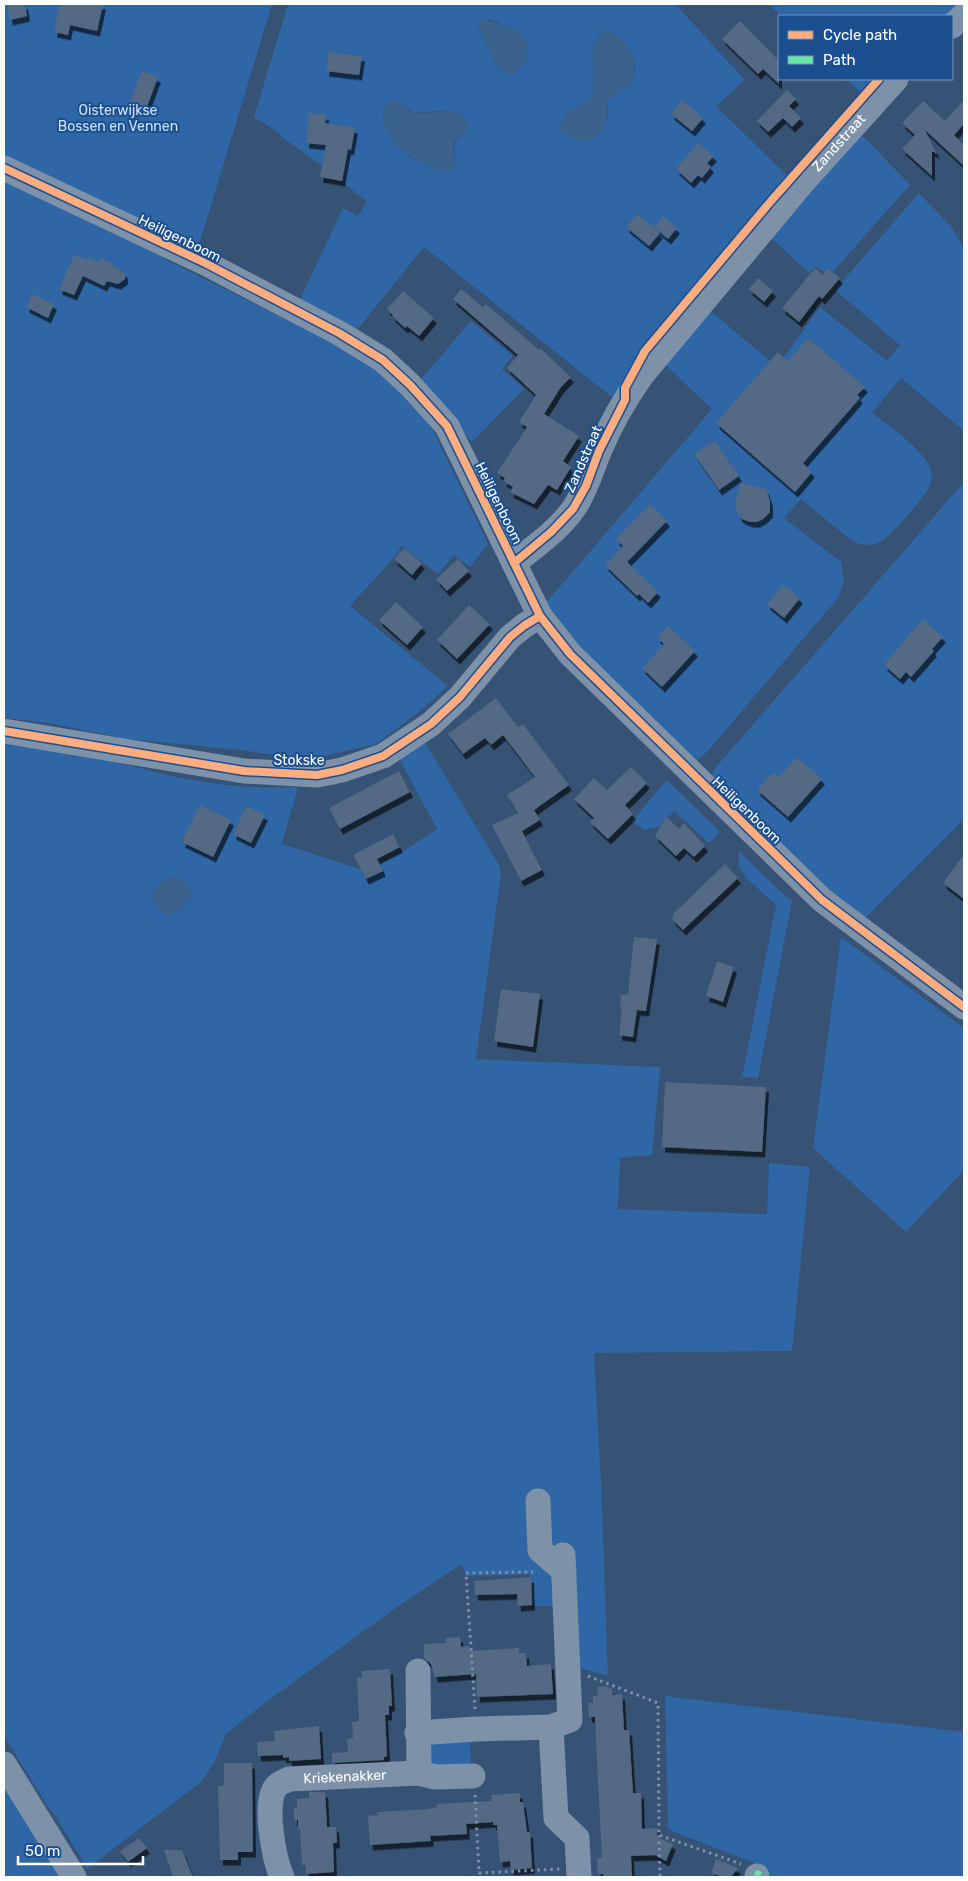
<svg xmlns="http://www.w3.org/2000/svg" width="968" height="1881" font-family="Rubik,sans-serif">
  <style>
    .green { fill: #2f66a5; fill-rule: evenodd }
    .water { fill: #3b618d }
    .building { fill: #526984; filter: url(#shadow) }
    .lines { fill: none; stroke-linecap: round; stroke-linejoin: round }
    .path { stroke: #7d92a8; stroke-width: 3; stroke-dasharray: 2.5 4; stroke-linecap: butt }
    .minor { stroke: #7d92a8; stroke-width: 25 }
    .quiet { stroke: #66e7a1; stroke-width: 6; stroke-dasharray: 12 6; stroke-linecap: butt }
    .cycleway-casing { stroke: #1b4f8f; stroke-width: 11 }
    .cycleway { stroke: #ffac80; stroke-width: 8 }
    .labels { text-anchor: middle; stroke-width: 4; stroke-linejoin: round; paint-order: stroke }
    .park-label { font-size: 14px; fill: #cfe3fa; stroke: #1b4f8f }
    .street-label { font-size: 14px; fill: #fff; stroke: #1b4f8f }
  </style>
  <defs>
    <filter id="shadow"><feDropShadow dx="3" dy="5.5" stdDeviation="0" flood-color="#0009"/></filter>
  </defs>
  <rect width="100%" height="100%" fill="#365274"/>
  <g class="green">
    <path d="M4 4H272L200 242 192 246 175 237 161 257 333 343 377 369 403 390 434 432 488 544 470 567 454 555 438 574 402 546 393 559 350 606 448 686 419 712 376 744 321 757H286L248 751 121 738 50 723 4 718Z"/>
    <path d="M288 4H675L745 80 716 106 792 180 613 398 424 247 357 330 299 301 343 208 358 216 367 202 326 168 283 138 279 133 254 117ZM489 19 517 31 491 54 486 42ZM635 61C634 66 635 72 634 77 631 90 614 92 607 101L608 120 560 122 563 121C566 108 584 105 593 95L594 77 592 68ZM403 106 414 113 445 110 462 115 465 133C453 140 453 146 456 159L441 171 409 157Z"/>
    <path d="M768 4H964L951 16H781Z"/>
    <path d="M846 79H884L866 98Z"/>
    <path d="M860 134C878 150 893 168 910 185L829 276 816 266 809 273 768 235Z"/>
    <path d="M919 193 952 228 964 248V431L901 378 872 413C887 424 925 451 930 468 932 474 932 480 929 487 925 497 888 540 878 543 869 546 860 545 852 541L801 499 784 518 841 562 844 581 838 598 707 752 696 761 606 683 546 603 712 409 665 365 707 308 777 367 820 307 887 361 900 345 835 290Z"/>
    <path d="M471 321 513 356 502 369 524 389 472 442 421 379Z"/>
    <path d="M964 482V819L864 919 839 901 711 776 716 767Z"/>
    <path d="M420 734 499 865 501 874 476 1059 660 1067 652 1155 620 1158 618 1209 767 1214 769 1163 810 1167 792 1351 594 1353 601 1480 608 1676 577 1667 571 1551 549 1549 548 1506 532 1514 535 1561 559 1578 560 1606H530V1574L466 1576 462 1564 397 1607 262 1705 226 1734 215 1761 201 1782 87 1869 55 1815 50 1810 4 1736V743C62 745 119 764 176 777 215 785 258 789 298 787L282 844 366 871 405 850 437 829 396 753ZM171 877 182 879 190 888 189 898 180 911 166 915 152 901C155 888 158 882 171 877Z"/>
    <path d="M667 780 720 832 709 843 674 811 659 827 644 830 632 821Z"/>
    <path d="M739 851 779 890 792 901 758 1078 742 1077 776 905 747 879 739 866Z"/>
    <path d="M841 937 964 1028V1170L906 1232 813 1148Z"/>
    <path d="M665 1696 964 1732V1877H765L769 1869 757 1866 752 1862 674 1832 668 1828Z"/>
    <path d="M470 1737 471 1769 425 1766 429 1739Z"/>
    <path d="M4 1783 64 1877H4Z"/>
  </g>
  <g class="water">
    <path d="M483 19 517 30 527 40C529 54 524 67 512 75L502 72 495 62 477 24Z"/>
    <path d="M604 29C620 35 635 48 634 67 634 72 635 77 632 82 626 91 614 93 607 101 605 111 611 120 604 128 600 132 593 139 588 140 577 142 560 137 559 125L560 122 563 121C566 108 584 105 593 95 596 73 585 47 604 29Z"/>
    <path d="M395 99C402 103 406 112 415 113 433 115 467 100 469 130 464 134 456 137 454 142 451 150 460 163 453 169 442 178 404 154 395 144 385 132 374 105 395 99Z"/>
    <path d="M171 877 182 879 190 888 189 898 180 911 166 915 152 901C155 888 158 882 171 877Z"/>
  </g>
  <g class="building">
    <path d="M7 4H25L27 16 10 20Z"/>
    <path d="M60 4H103L97 31 70 25 68 35 54 32Z"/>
    <path d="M740 21 779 61V84L763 69 758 74 722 39Z"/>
    <path d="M329 52 362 56 359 75 326 71Z"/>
    <path d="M142 71 158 77 146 109 130 102Z"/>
    <path d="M787 90 796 99 789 106 801 118 792 127 783 118 768 132 757 121Z"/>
    <path d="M682 100 703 118 692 131 671 114Z"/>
    <path d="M964 100V124L954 135 964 145V166L925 130 937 154 932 151V176L902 149 915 135 902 123 923 101 945 121Z"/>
    <path d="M309 113 326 115 325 123 355 128 351 150 348 149 342 181 320 177 326 145 306 143Z"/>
    <path d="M698 143 714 156 707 163 711 167 702 178 698 175 691 183 676 169Z"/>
    <path d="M637 214 660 233 649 246 626 227Z"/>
    <path d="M663 216 677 228 668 239 654 227Z"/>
    <path d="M75 254 87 260 88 257 99 262 101 258 114 264 113 266 125 273V279L118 284 107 281 104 286 83 276 74 295 59 289Z"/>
    <path d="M815 268 823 275 828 268 840 278 822 299 819 296 799 322 782 308Z"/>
    <path d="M758 278 773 291 764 302 749 289Z"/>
    <path d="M461 289 483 307 486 304 539 350 540 348 571 377 561 387 544 414 579 436 563 461 571 467 557 490 548 485 534 504 510 492 513 487 503 481 505 478 497 473 527 427 519 422 536 395 507 368 518 355 453 299Z"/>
    <path d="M403 291 434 318 419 336 407 326 405 328 392 316 393 315 387 309Z"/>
    <path d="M32 294 54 304 48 318 26 307Z"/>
    <path d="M808 338 865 387 857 395 860 398 803 463 812 472 795 492 716 423 778 352 788 361Z"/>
    <path d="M715 441 739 476 719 490 694 454Z"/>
    <path d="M740 483 766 489 770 501V512L763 519 757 522H750L742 519 739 516 735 506Z"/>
    <path d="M650 504 667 521 627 562 658 592 648 603 639 594 637 596 605 565 623 546 616 539Z"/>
    <path d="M404 548 422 563 412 575 394 559Z"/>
    <path d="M458 559 469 571 447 591 436 579Z"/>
    <path d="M783 585 800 598 784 618 767 604Z"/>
    <path d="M396 602 423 627 407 645 379 620Z"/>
    <path d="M469 605 490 624 457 659 437 640Z"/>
    <path d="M923 619 943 637 932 649 934 651 911 677 906 672 900 679 884 665Z"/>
    <path d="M668 626 695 651 662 687 642 668 664 644 657 637Z"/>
    <path d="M496 698 518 727 523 724 569 785 534 810 540 820 522 831 542 870 521 881 492 825 518 813 507 795 535 777 503 735 491 745 485 738 463 754 448 734Z"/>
    <path d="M797 757 822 779 788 817 757 790 773 772 779 777Z"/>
    <path d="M631 767 647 783 625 805 633 814 608 839 590 822 594 818 574 799 594 778 607 790Z"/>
    <path d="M399 771 410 792 340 829 329 808Z"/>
    <path d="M200 805 231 820 213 857 182 842Z"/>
    <path d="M246 806 265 815 251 843 233 834Z"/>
    <path d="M666 816 679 829 684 823 705 846 694 857 684 848 676 856 655 836Z"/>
    <path d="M393 834 400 847 377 859 383 871 366 879 353 855Z"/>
    <path d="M964 854V899L943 883Z"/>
    <path d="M725 864 738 878 683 930 672 919 674 913Z"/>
    <path d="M634 937 657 939 646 1011 637 1010 633 1037 619 1035 622 1008 620 1007 621 995H628Z"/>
    <path d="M717 961 734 967 723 1002 706 996Z"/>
    <path d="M501 989 540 994 533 1047 494 1041Z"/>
    <path d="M665 1082 766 1087 762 1152 662 1147Z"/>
    <path d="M531 1577 532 1605 518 1606 517 1594 475 1595 474 1581Z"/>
    <path d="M460 1637 461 1647 469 1646 470 1651 519 1648V1653H526L527 1666 551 1664 553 1694 477 1697 476 1674 435 1677 431 1664 424 1658V1644L446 1643V1638Z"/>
    <path d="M390 1669 392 1706H389V1715H385L387 1756 384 1757V1760L332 1763V1753L348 1752 347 1739 353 1738 352 1722 359 1721 357 1678H362V1671Z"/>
    <path d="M606 1686 612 1689 613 1695 622 1694 624 1730H629L633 1793H641L642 1829 657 1828V1837L673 1844 666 1861 655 1855 631 1856 632 1877H603V1874H598L597 1858H602L597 1760 595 1717H589L588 1703H593V1696H598L597 1687Z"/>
    <path d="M319 1726 321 1759 289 1761V1757L283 1758V1755L258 1756 257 1742 275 1741 274 1731Z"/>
    <path d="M224 1763H252L253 1852H238V1860H220L218 1786 224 1785Z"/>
    <path d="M309 1792H325L327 1827H336L337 1843H333L334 1872 306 1874 305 1865H302L300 1829H298V1820L294 1821V1808H297V1799L309 1798Z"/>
    <path d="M520 1793V1802H523L527 1832H530L532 1868 511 1870 510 1861 500 1862 497 1825H493V1822L466 1824 467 1834 430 1836 431 1841 370 1845 368 1816 378 1815 377 1812 428 1809 437 1807V1804L492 1801 491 1795Z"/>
    <path d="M139 1838 147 1848 128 1862 120 1851Z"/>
    <path d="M164 1850H182L193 1877H173Z"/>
    <path d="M716 1859 738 1868 731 1877H723L711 1873Z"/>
  </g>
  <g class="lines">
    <g class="path">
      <path d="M588 1676 658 1703 659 1835 741 1864"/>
      <path d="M475 1709 466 1573 533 1572"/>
      <path d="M475 1795 479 1873 560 1869"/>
      <path d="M659 1835 660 1877"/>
    </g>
    <g class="minor">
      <path d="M952 26 964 15"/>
      <path d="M4 168 205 263 339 333 383 360 410 385 447 426 540 616 570 654 822 900 964 1007"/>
      <path id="s1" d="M514 563C534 547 559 530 574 508 586 491 591 471 599 452 610 425 625 399 642 375L803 182 896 79"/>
      <path d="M4 731 244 771 317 775 342 770 383 756 431 724 460 697 510 637 525 625 540 616"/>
      <path d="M538 1501 540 1550 564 1571"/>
      <path d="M563 1555 570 1720 551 1727 556 1818 577 1838 579 1877"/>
      <path d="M418 1671 419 1773"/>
      <path d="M417 1733 476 1729 551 1727"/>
      <path d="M4 1764 74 1877"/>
      <path id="s2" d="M282 1877C274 1859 263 1802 276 1787 278 1783 285 1781 289 1779L419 1773 435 1777 473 1776"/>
      <path d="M757 1877V1876"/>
    </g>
    <path class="quiet" d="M757 1876 759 1871"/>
    <g class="cycleway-casing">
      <g id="cycleway">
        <path d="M4 168 205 263 339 333 383 360 410 385 447 426 540 616 570 654 822 900 964 1007"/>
        <path d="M514 563 551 532 573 509 586 486 599 451 625 400V388L645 351 771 201 879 79"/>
        <path d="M4 731 244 771 317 775 342 770 383 756 431 724 460 697 510 637 525 625 540 616"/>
      </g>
    </g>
    <use href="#cycleway" class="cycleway"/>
  </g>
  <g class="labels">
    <g class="park-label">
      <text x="118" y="115">Oisterwijkse<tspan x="118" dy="16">Bossen en Vennen</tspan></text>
    </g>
    <g class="street-label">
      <text dy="5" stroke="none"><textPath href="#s1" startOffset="536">Zandstraat</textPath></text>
      <text transform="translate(180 238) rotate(26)" y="5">Heiligenboom</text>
      <text transform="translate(583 459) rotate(-66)" y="5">Zandstraat</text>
      <text transform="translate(499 503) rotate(64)" y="5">Heiligenboom</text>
      <text x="299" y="765">Stokske</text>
      <text transform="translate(747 810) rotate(44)" y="5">Heiligenboom</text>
      <text dy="5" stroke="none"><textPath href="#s2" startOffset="164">Kriekenakker</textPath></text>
    </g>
  </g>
  <rect width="968" height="1881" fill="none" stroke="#ffffff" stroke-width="10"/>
  <rect x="778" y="15" width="175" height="65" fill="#1b4f8f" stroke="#7695bc"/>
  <rect x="788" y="31" width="25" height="8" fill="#ffac80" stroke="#7695bc"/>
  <text x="823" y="40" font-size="15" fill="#ffffff">Cycle path</text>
  <rect x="788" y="56" width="25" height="8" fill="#66e7a1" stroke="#7695bc"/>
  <text x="823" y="65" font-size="15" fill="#ffffff">Path</text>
  <path d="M18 1856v8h125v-8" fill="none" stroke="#ffffff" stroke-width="2.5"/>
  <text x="25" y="1856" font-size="15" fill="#ffffff" stroke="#1b4f8f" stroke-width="4" paint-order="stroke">50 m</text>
</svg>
